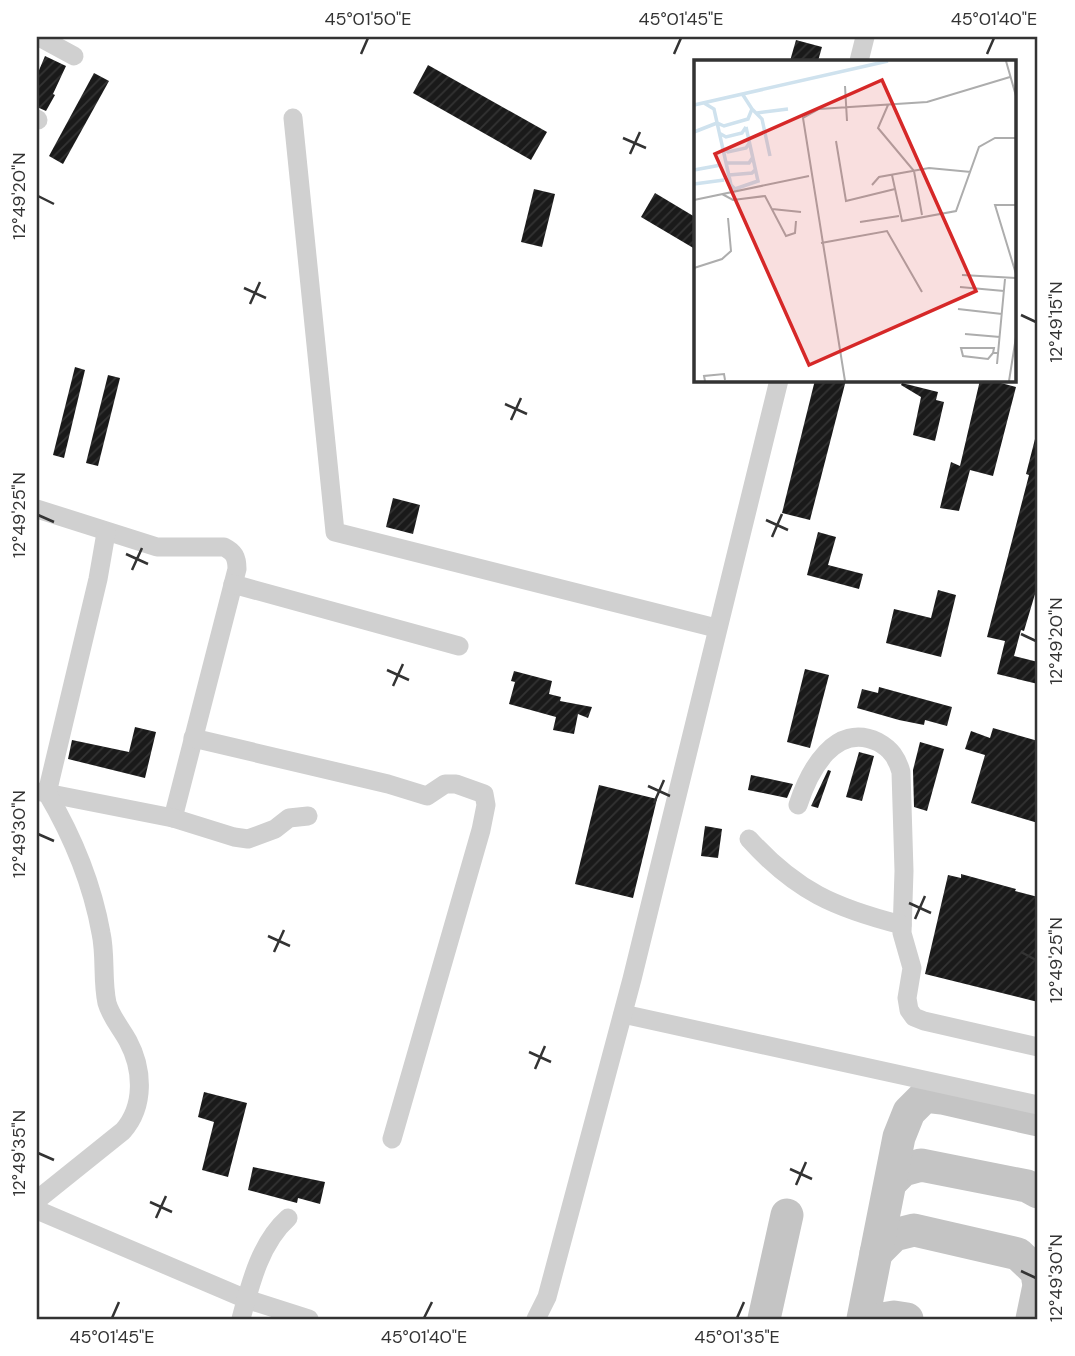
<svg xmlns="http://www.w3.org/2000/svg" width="1075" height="1356" font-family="'DM Sans',sans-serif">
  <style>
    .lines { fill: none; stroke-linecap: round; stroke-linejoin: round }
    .taxiway { stroke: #c4c4c4; stroke-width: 33 }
    .building { fill: url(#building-hatch) }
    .minor { stroke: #d0d0d0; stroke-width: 19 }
    .ticks { fill: none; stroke: #333; stroke-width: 2.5 }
    .inset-river { fill: none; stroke: #cfe2ee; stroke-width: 3.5 }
    .inset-road { fill: none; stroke: #adadad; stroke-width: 2 }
    .view { fill: #d62828; fill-opacity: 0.15; stroke: #d62828; stroke-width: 3.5 }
    .inset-edge { fill: none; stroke: #333; stroke-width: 3.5 }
    .neatline { fill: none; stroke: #333; stroke-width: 2.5 }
    .ticks-label { font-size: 18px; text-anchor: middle; fill: #333 }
  </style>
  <defs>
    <pattern id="building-hatch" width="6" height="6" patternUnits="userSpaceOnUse" patternTransform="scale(1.75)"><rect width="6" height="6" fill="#1a1a1a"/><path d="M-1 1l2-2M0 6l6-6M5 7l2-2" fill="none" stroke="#333"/></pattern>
  </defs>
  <rect width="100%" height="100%" fill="#fff"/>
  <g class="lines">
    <g class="taxiway">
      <path d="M892 1181 903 1170 921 1165 1027 1186 1038 1192"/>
      <path d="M876 1253 894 1235 914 1230 1018 1254 1037 1272 1038 1280"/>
      <path d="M764 1319 787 1215"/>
      <path d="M863 1319 899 1137 909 1112 925 1096 942 1098 1038 1120"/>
      <path d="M882 1319 894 1317 907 1319"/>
      <path d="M1032 1319 1038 1290"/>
    </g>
  </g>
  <g class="building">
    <path d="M796 40 822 47 818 61H790Z"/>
    <path d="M45 56 66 66 53 94 55 95 46 111 37 107V75Z"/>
    <path d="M428 65 547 132 531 160 413 93Z"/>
    <path d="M94 73 109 81 63 164 49 156Z"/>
    <path d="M534 189 555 194 542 247 521 242Z"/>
    <path d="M655 193 695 217V249L641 217Z"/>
    <path d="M75 367 85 370 64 458 53 455Z"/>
    <path d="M108 375 120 378 98 466 86 463Z"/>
    <path d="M815 380H846L810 520 782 513Z"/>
    <path d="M980 380H1002L1001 383 1016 387 993 476 970 470 959 511 940 508 951 462 960 466Z"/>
    <path d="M902 383 938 392 936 400 944 402 935 441 913 435 921 397 901 385Z"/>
    <path d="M1035 439H1038V584L1024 631 1021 630 1014 656 1038 662V684L997 674 1005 641 987 637 1029 475 1026 474Z"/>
    <path d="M393 498 420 505 413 534 386 527Z"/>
    <path d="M818 532 836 537 828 565 863 574 859 589 807 575Z"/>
    <path d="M938 590 956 595 941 657 886 643 894 609 931 618Z"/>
    <path d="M805 669 829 675 810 748 787 742Z"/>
    <path d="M514 671 552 681 549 694 561 697 560 701 592 707 588 718 578 714 574 734 553 730 556 717 509 704 515 682 511 681Z"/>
    <path d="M879 687 952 707 947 726 925 720 924 725 899 720 857 708 862 689 878 693Z"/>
    <path d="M135 727 156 732 145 778 68 759 72 740 129 752Z"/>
    <path d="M993 728 1038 741V823L971 803 985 755 965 749 971 731 990 738Z"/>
    <path d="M920 742 944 749 927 811 914 807 913 770Z"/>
    <path d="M859 752 874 756 862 801 846 797Z"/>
    <path d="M828 770 831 771 818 808 811 806Z"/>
    <path d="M751 775 793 784 787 798 748 790Z"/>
    <path d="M599 785 657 799 633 898 575 884Z"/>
    <path d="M705 826 722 829 718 858 701 856Z"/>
    <path d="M961 874 1016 889 1015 891 1038 897V1002L925 974 948 875 961 878Z"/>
    <path d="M204 1092 247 1103 228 1177 202 1170 214 1122 198 1117Z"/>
    <path d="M253 1167 325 1182 320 1204 298 1198 297 1203 248 1190Z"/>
  </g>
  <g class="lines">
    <g class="minor">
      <path d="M39 37 74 56"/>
      <path d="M859 61 865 37"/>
      <path d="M293 118 335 532 716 628"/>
      <path d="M37 119 38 120"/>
      <path d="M37 509 157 547H224C234 552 237 557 237 569L173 818"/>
      <path d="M233 584 459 646"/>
      <path d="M193 738 388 784 427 796 445 784H456L484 794 486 805 481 830 392 1139"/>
      <path d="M41 792 173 818 234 837 248 839 275 829 289 818 308 816"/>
      <path d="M798 805C809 771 835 721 878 742 891 749 897 758 901 772L904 871 902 933 912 968 907 998 909 1010 914 1017 924 1021 1038 1047"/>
      <path d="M749 839C796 891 835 908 902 925"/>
      <path d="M623 1014 1038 1105"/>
      <path d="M37 1200 123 1131C145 1106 143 1069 128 1041 121 1028 111 1017 107 1003 102 980 106 956 101 933 92 883 73 837 47 793L98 579 106 533"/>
      <path d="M37 1210 246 1299 309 1319"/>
      <path d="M241 1319C250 1285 260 1243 288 1218"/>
      <path d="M536 1319 547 1297 632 979 779 380"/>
    </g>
  </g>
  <path class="ticks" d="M361 54 368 38M674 54 681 38M987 54 994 38M623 138 646 148M630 154 640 132M38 196 54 204M244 288 266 298M250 304 260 282M1021 315 1036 322M505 404 527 414M511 420 521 398M38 515 54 522M766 520 788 530M772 537 782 514M126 554 148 564M132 570 142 548M1021 634 1036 641M387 670 409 680M393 686 403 664M648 786 670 796M654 803 664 780M38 834 54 841M909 903 931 913M915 919 925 896M268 936 290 946M274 952 284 930M1021 952 1036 960M529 1052 551 1062M535 1069 545 1046M38 1153 54 1160M790 1169 812 1179M796 1185 806 1162M150 1202 172 1212M156 1218 166 1196M1021 1271 1036 1278M112 1318 119 1302M424 1318 432 1302M737 1318 744 1302"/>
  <g transform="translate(694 60)">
    <rect width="322" height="322" fill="#fff"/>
    <path class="inset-river" d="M10 43 20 49 37 125 41 129 64 121 52 67M0 45 194 1M58 49 68 59 76 96M63 53 94 49M0 72 23 63 30 66 54 59 58 49 49 35M25 73 32 77 48 73 52 67M28 88 34 92 52 88 56 82M32 103H55L59 97M0 110 27 105M35 115 58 113 62 109M0 124 30 120"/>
    <path class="inset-road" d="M312 1 322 36M151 26 153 61M194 45 184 68 220 111 228 155M142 81 152 141 201 129M198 115 208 161 262 151 285 87 301 78H322M178 125 185 117 235 108 277 112M28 134 39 140 71 136 92 176 101 173 102 161M0 140 115 116M322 145H301L322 214M78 149 107 152M166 162 205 156M127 183 193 171 228 232M0 208 28 199 37 191 34 158M268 215 322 218M266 227 310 231M264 249 308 254M271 274 306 277M299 293 294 299 269 296 267 288H300L299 293H304M303 304 311 219M11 321 10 316 30 314 31 320M151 321 109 58 125 49 233 42 316 17M315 321 322 277"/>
    <path class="view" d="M188 20 282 231 115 305 21 94Z"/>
    <rect width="322" height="322" class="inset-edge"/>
  </g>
  <rect width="1075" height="1356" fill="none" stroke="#ffffff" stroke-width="77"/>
  <rect x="38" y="38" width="998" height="1280" class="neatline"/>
  <g class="ticks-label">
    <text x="368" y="25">45°01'50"E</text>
    <text x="681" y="25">45°01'45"E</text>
    <text x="994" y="25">45°01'40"E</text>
    <text transform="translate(19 196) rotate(-90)" y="6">12°49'20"N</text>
    <text transform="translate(1056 322) rotate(-90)" y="6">12°49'15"N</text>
    <text transform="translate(19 515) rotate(-90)" y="6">12°49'25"N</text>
    <text transform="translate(1056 641) rotate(-90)" y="6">12°49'20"N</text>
    <text transform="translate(19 834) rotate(-90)" y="6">12°49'30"N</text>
    <text transform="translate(1056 960) rotate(-90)" y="6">12°49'25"N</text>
    <text transform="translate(19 1153) rotate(-90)" y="6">12°49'35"N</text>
    <text transform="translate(1056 1278) rotate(-90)" y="6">12°49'30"N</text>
    <text x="112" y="1343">45°01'45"E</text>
    <text x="424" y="1343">45°01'40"E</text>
    <text x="737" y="1343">45°01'35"E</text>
  </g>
</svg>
